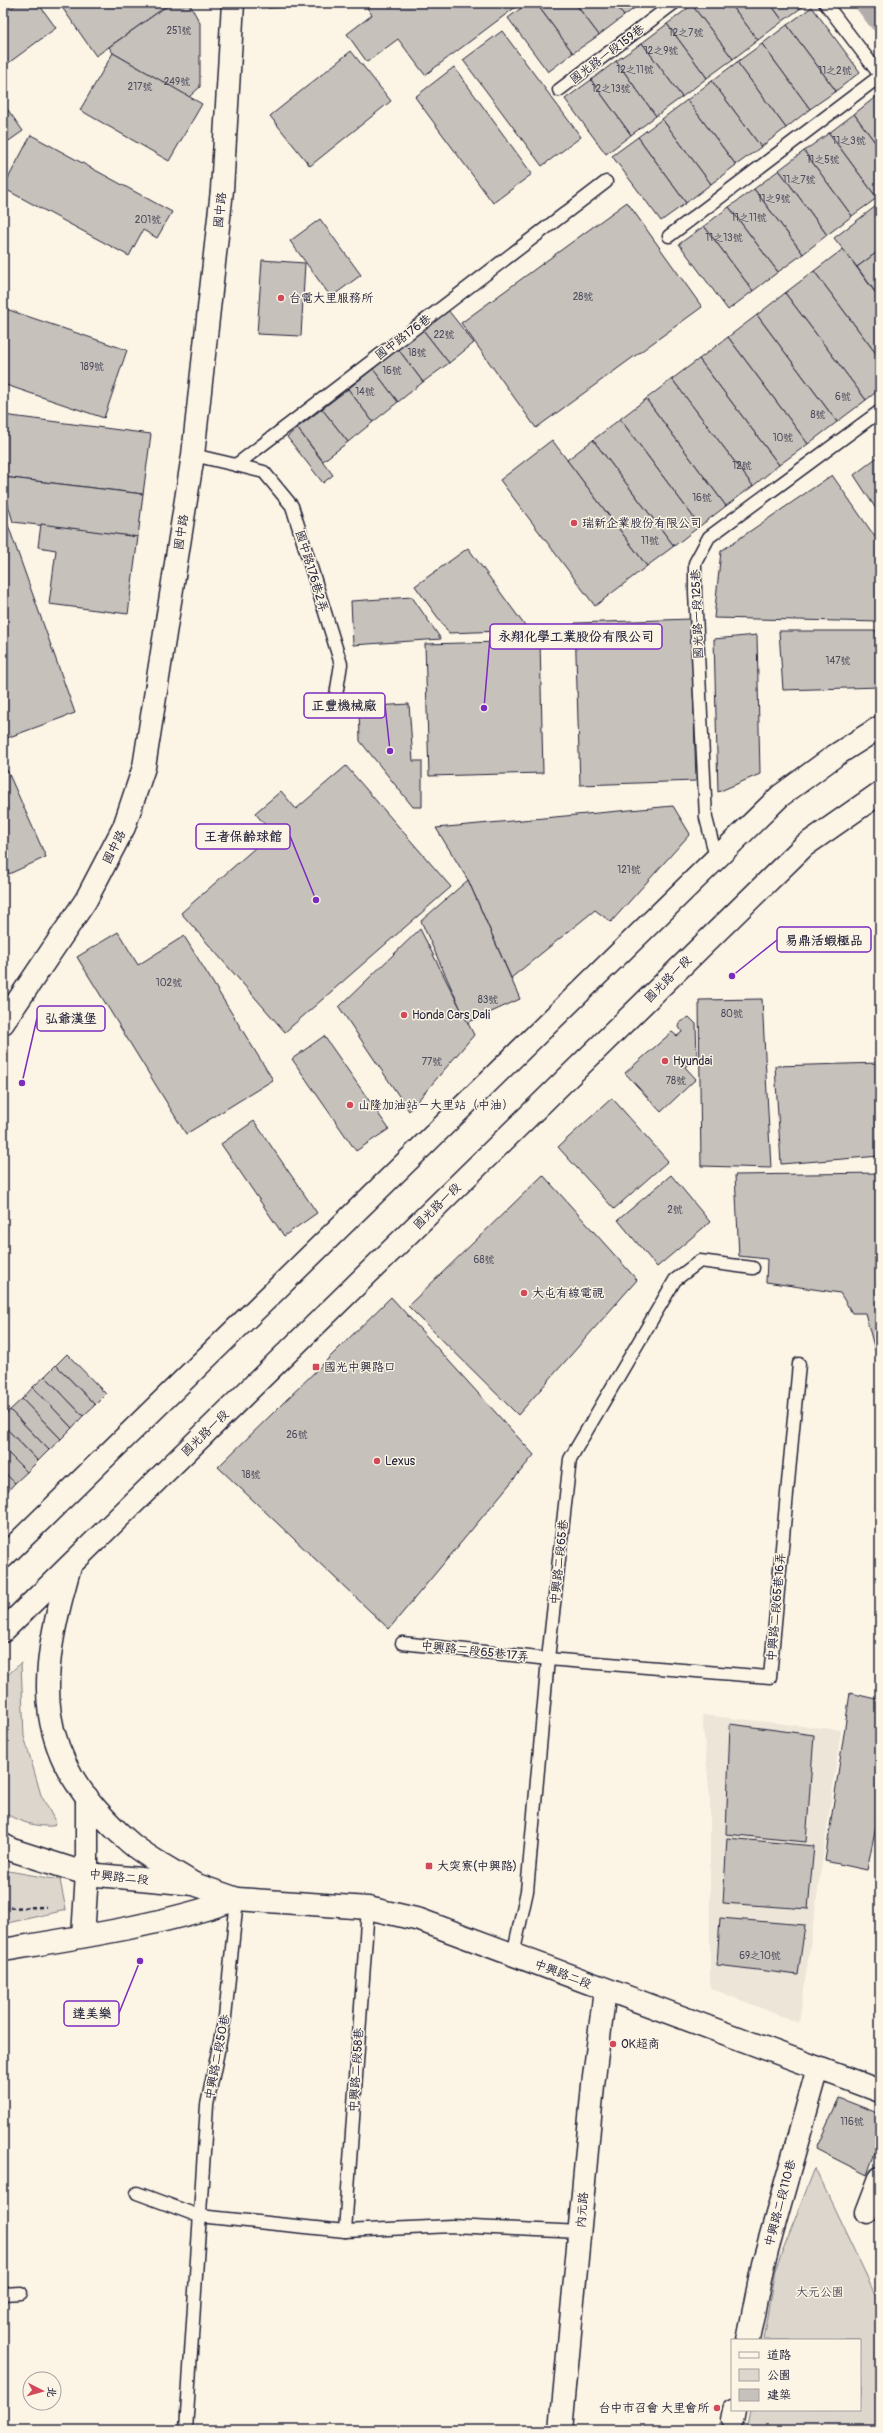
<svg xmlns="http://www.w3.org/2000/svg" width="883" height="2433" font-family="Pangolin,'LXGW WenKai TC',sans-serif">
  <style>
    .built { fill: #ece5d8 }
    .green { fill: #dcd6cc; stroke: #7f7c84 }
    .lines { fill: none; stroke-linecap: round; stroke-linejoin: round }
    .canal { stroke: #b2adab; stroke-width: 24 }
    .building { fill: #c6c1bb; stroke: #22223b }
    .lane-casing { stroke: #22223b; stroke-width: 15 }
    .street-casing { stroke: #22223b; stroke-width: 25 }
    .secondary-casing { stroke: #22223b; stroke-width: 25 }
    .primary-casing { stroke: #22223b; stroke-width: 25 }
    .path { stroke: #22223b; stroke-width: 2.5; stroke-dasharray: 4 3; stroke-linecap: butt }
    .lane { stroke: #fcf5e5; stroke-width: 12 }
    .street { stroke: #fcf5e5; stroke-width: 22 }
    .secondary { stroke: #fcf5e5; stroke-width: 22 }
    .primary { stroke: #fcf5e5; stroke-width: 22 }
    .poi-dot { fill: #d1495b; stroke: #fcf5e5; stroke-width: 1.5 }
    .labels { text-anchor: middle; stroke-width: 3; stroke-linejoin: round; paint-order: stroke }
    .number-label { font-size: 10px; fill: #4b4a5b }
    .street-label { font-size: 12px; fill: #22223b; stroke: #fcf5e5 }
    .poi-label { font-size: 12px; fill: #22223b; stroke: #fcf5e5; text-anchor: start }
    .park-label { font-size: 12px; fill: #504f5f; stroke: #fcf5e5 }
    .leader { fill: none; stroke: #7b2cbf; stroke-width: 1.5 }
    .callout-dot { fill: #7b2cbf; stroke: #fcf5e5; stroke-width: 1.5 }
    .callout { fill: #fcf5e5; stroke: #7b2cbf; stroke-width: 1.5 }
    .callout-label { font-size: 13px; text-anchor: middle; font-weight: bold; fill: #22223b }
  </style>
  <rect width="100%" height="100%" fill="#fcf5e5"/>
  <filter id="ink" filterUnits="userSpaceOnUse"><feTurbulence type="fractalNoise" baseFrequency=".025" numOctaves="2"/><feDisplacementMap in="SourceGraphic" scale="8" xChannelSelector="R" yChannelSelector="G"/><feConvolveMatrix kernelMatrix="1 2 1 2 8 2 1 2 1" color-interpolation-filters="sRGB"/></filter>
  <g filter="url(#ink)">
    <path class="built" d="M702 1715 841 1730 799 2023 710 1988V1799Z"/>
    <g class="green">
      <path d="M21 1663 24 1736 41 1795 56 1823 53 1826C35 1827 19 1822 3 1812V1679Z"/>
      <path d="M3 1870 60 1880 66 1910 3 1924Z"/>
      <path d="M815 2168 880 2305V2430H746L750 2410H860V2340H763L775 2270Z"/>
    </g>
    <g class="lines">
      <path class="canal" d="M867 3 880 20"/>
    </g>
    <g class="building">
      <path d="M18 3H38L56 28 3 67V14Z"/>
      <path d="M59 3H171L96 56Z"/>
      <path d="M171 3H189L200 23V87L189 97 113 53 109 47Z"/>
      <path d="M268 3H292V7L268 8Z"/>
      <path d="M364 3H521L425 75 398 39 367 62 347 34 372 15Z"/>
      <path d="M528 3H536L573 53 548 72 508 18Z"/>
      <path d="M536 3H575L599 35 573 53Z"/>
      <path d="M575 3H615L624 16 599 35Z"/>
      <path d="M615 3H641L624 16Z"/>
      <path d="M695 3H730L758 40 733 59 692 5Z"/>
      <path d="M730 3H770L783 21 758 40Z"/>
      <path d="M770 3H808L783 21Z"/>
      <path d="M692 5 733 59 707 78 667 24Z"/>
      <path d="M812 7 860 72 836 91 787 25Z"/>
      <path d="M667 24 707 78 682 97 642 43Z"/>
      <path d="M787 25 836 91 810 109 762 44Z"/>
      <path d="M502 31 581 137 542 166 463 60Z"/>
      <path d="M642 43 682 97 656 116 616 61Z"/>
      <path d="M762 44 810 109 786 128 737 62Z"/>
      <path d="M351 51 391 101 310 166 270 116Z"/>
      <path d="M113 53 202 104 169 161 80 110Z"/>
      <path d="M616 61 656 116 631 135 591 80Z"/>
      <path d="M737 62 786 128 761 147 712 81Z"/>
      <path d="M454 67 532 174 493 203 415 97Z"/>
      <path d="M591 80 631 135 606 154 565 99Z"/>
      <path d="M712 81 761 147 736 165 687 100Z"/>
      <path d="M878 95 880 97V149L854 114Z"/>
      <path d="M687 100 736 165 711 184 662 119Z"/>
      <path d="M3 103 23 131 3 145Z"/>
      <path d="M854 114 880 149V196L877 198 829 133Z"/>
      <path d="M662 119 711 184 686 203 638 137Z"/>
      <path d="M829 133 877 198 852 216 804 151Z"/>
      <path d="M31 135 172 212 157 238 143 230 129 256 3 188Z"/>
      <path d="M638 137 686 203 661 221 612 156Z"/>
      <path d="M804 151 852 216 827 235 779 170Z"/>
      <path d="M779 170 827 235 803 254 754 189Z"/>
      <path d="M754 189 803 254 778 272 729 207Z"/>
      <path d="M627 202 702 307 536 428 461 323Z"/>
      <path d="M880 203V250L857 267 834 238Z"/>
      <path d="M729 207 778 272 753 291 704 226Z"/>
      <path d="M320 219 361 275 331 297 290 241Z"/>
      <path d="M704 226 753 291 728 310 679 244Z"/>
      <path d="M843 249 880 299V359L814 271Z"/>
      <path d="M880 250V296L879 297 857 267Z"/>
      <path d="M262 260 305 263 301 336 257 334Z"/>
      <path d="M814 271 880 359V389L866 400 785 293Z"/>
      <path d="M785 293 866 400 837 422 757 315Z"/>
      <path d="M3 308 127 350 104 418 3 384Z"/>
      <path d="M448 310 474 343 449 363 423 330Z"/>
      <path d="M757 315 837 422 808 444 728 337Z"/>
      <path d="M423 330 449 363 423 382 398 349Z"/>
      <path d="M728 337 808 444 779 465 699 359Z"/>
      <path d="M398 349 423 382 398 402 373 369Z"/>
      <path d="M699 359 779 465 753 486 672 379Z"/>
      <path d="M373 369 398 402 373 422 348 389Z"/>
      <path d="M672 379 753 486 726 506 646 399Z"/>
      <path d="M348 389 373 422 348 442 322 409Z"/>
      <path d="M646 399 726 506 700 526 620 419Z"/>
      <path d="M322 409 348 442 323 461 297 428Z"/>
      <path d="M3 415 151 434 143 494 3 477Z"/>
      <path d="M620 419 700 526 674 546 593 440Z"/>
      <path d="M297 428 333 475 323 483 287 437Z"/>
      <path d="M552 440 647 566 595 606 500 480Z"/>
      <path d="M593 440 674 546 647 566 567 460Z"/>
      <path d="M880 455V515L854 475Z"/>
      <path d="M832 475 880 544V622L714 618 721 551Z"/>
      <path d="M3 477 143 494 138 537 13 522 3 487Z"/>
      <path d="M3 511 75 713 4 739 3 736Z"/>
      <path d="M41 524 138 537 128 614 49 604 56 550 38 547Z"/>
      <path d="M468 548 528 630 449 633 415 586Z"/>
      <path d="M412 597 441 639 353 645 351 601Z"/>
      <path d="M691 619 696 781 580 785 575 623Z"/>
      <path d="M779 631H880V687L783 690Z"/>
      <path d="M757 635 760 774 718 792 714 639Z"/>
      <path d="M540 641 543 773 429 776 425 644Z"/>
      <path d="M409 704 413 761H422V807H413L360 741 359 707Z"/>
      <path d="M346 766 451 887 285 1032 181 913 272 833 255 813 281 791 296 809Z"/>
      <path d="M7 770 46 857 9 874 3 860V772Z"/>
      <path d="M673 806 690 834 611 922 595 910 511 978 468 880 436 828Z"/>
      <path d="M468 880 520 999 467 1023 421 921Z"/>
      <path d="M420 929 474 1035 409 1111 339 1007Z"/>
      <path d="M118 932 138 965 184 936 273 1080 186 1134 77 957Z"/>
      <path d="M762 999 771 1168 701 1166 699 1000Z"/>
      <path d="M689 1017 696 1024 697 1056 685 1067 696 1079 661 1112 625 1073 672 1032 677 1036 682 1032 679 1027 680 1022Z"/>
      <path d="M324 1036 389 1129 356 1151 292 1059Z"/>
      <path d="M880 1063V1156L781 1164 775 1066Z"/>
      <path d="M612 1098 668 1161 614 1209 558 1147Z"/>
      <path d="M254 1121 317 1213 284 1236 221 1144Z"/>
      <path d="M880 1173V1369L865 1313H852L840 1293 766 1282 767 1259 739 1256 735 1175Z"/>
      <path d="M543 1175 637 1280 518 1415 408 1306Z"/>
      <path d="M671 1175 710 1222 657 1267 618 1220Z"/>
      <path d="M391 1297 534 1455 389 1629 218 1467Z"/>
      <path d="M67 1354 106 1394 95 1405 56 1365Z"/>
      <path d="M56 1365 95 1405 83 1416 45 1376Z"/>
      <path d="M45 1376 83 1416 72 1428 33 1387Z"/>
      <path d="M33 1387 72 1428 61 1439 22 1399Z"/>
      <path d="M22 1399 61 1439 49 1450 10 1410Z"/>
      <path d="M10 1410 49 1450 38 1461 3 1425V1417Z"/>
      <path d="M3 1425 38 1461 27 1472 3 1448Z"/>
      <path d="M3 1448 27 1472 15 1483 3 1471Z"/>
      <path d="M3 1471 15 1483 4 1495 3 1494Z"/>
      <path d="M850 1693 880 1700V1806L867 1870 825 1861Z"/>
      <path d="M730 1724 814 1735 806 1842 726 1834Z"/>
      <path d="M727 1838 814 1846 808 1909 723 1903Z"/>
      <path d="M720 1918 805 1925 798 1975 717 1965Z"/>
      <path d="M839 2098 880 2114V2138L867 2175 816 2149Z"/>
    </g>
    <g class="lines">
      <g class="lane-casing">
        <g id="lane">
          <path d="M825 3 880 75"/>
          <path d="M559 90 674 3"/>
          <path d="M669 236 880 76"/>
          <path d="M193 455 236 465 606 182"/>
          <path d="M236 465 264 472 292 506 341 664 334 708"/>
          <path d="M716 857 706 818 695 592V563L709 537 880 411"/>
          <path d="M402 1643 548 1659 770 1677 799 1364"/>
          <path d="M513 1955 527 1891 548 1659 570 1459 675 1280 700 1261 753 1268"/>
          <path d="M137 2193 199 2216 345 2231 452 2226 581 2232"/>
          <path d="M345 2231 368 1908"/>
          <path d="M3 2294 21 2293"/>
          <path d="M186 2430 207 2105 225 2017 237 1899"/>
        </g>
      </g>
      <g class="street-casing">
        <g id="street">
          <path d="M867 2212 880 2178"/>
          <path d="M748 2340 763 2264 818 2068"/>
          <path d="M732 2420 734 2410"/>
          <path d="M561 2430 593 2085 605 1990"/>
        </g>
      </g>
      <g class="secondary-casing">
        <g id="secondary">
          <path d="M3 1023 86 900 124 827 144 767 193 455 222 190 233 3"/>
          <path d="M3 1845 12 1850 87 1874 194 1884 237 1899 368 1908 420 1920 880 2091"/>
          <path d="M83 1936 87 1874V1797"/>
          <path d="M3 1950C82 1937 162 1925 237 1899"/>
        </g>
      </g>
      <g class="primary-casing">
        <g id="primary">
          <path d="M3 1557 780 796 836 755 880 727"/>
          <path d="M70 1566C37 1682 30 1754 128 1841 147 1858 173 1870 194 1884"/>
          <path d="M3 1631 804 846 880 793"/>
        </g>
      </g>
      <path class="path" d="M3 1908 46 1907"/>
      <use href="#lane" class="lane"/>
      <use href="#street" class="street"/>
      <use href="#secondary" class="secondary"/>
      <use href="#primary" class="primary"/>
    </g>
  </g>
  <g class="poi-dot">
    <circle cx="281" cy="298" r="4"/>
    <circle cx="574" cy="523" r="4"/>
    <circle cx="404" cy="1015" r="4"/>
    <circle cx="665" cy="1061" r="4"/>
    <circle cx="350" cy="1105" r="4"/>
    <circle cx="524" cy="1293" r="4"/>
    <rect x="312" y="1363" width="8" height="8" rx="2"/>
    <circle cx="377" cy="1461" r="4"/>
    <rect x="425" y="1862" width="8" height="8" rx="2"/>
    <circle cx="613" cy="2044" r="4"/>
    <circle cx="717" cy="2408" r="4"/>
  </g>
  <g class="labels">
    <g class="number-label">
      <text x="179" y="34">251號</text>
      <text x="686" y="36">12之7號</text>
      <text x="661" y="54">12之9號</text>
      <text x="635" y="73">12之11號</text>
      <text x="835" y="74">11之2號</text>
      <text x="177" y="85">249號</text>
      <text x="140" y="90">217號</text>
      <text x="611" y="92">12之13號</text>
      <text x="849" y="144">11之3號</text>
      <text x="823" y="163">11之5號</text>
      <text x="799" y="183">11之7號</text>
      <text x="774" y="202">11之9號</text>
      <text x="749" y="221">11之11號</text>
      <text x="148" y="223">201號</text>
      <text x="724" y="241">11之13號</text>
      <text x="583" y="300">28號</text>
      <text x="444" y="338">22號</text>
      <text x="417" y="356">18號</text>
      <text x="92" y="370">189號</text>
      <text x="392" y="374">16號</text>
      <text x="365" y="395">14號</text>
      <text x="843" y="400">6號</text>
      <text x="818" y="418">8號</text>
      <text x="783" y="441">10號</text>
      <text x="742" y="469">12號</text>
      <text x="702" y="501">16號</text>
      <text x="650" y="544">11號</text>
      <text x="838" y="664">147號</text>
      <text x="629" y="873">121號</text>
      <text x="169" y="986">102號</text>
      <text x="488" y="1003">83號</text>
      <text x="732" y="1017">80號</text>
      <text x="432" y="1065">77號</text>
      <text x="676" y="1084">78號</text>
      <text x="675" y="1213">2號</text>
      <text x="484" y="1263">68號</text>
      <text x="297" y="1438">26號</text>
      <text x="251" y="1478">18號</text>
      <text x="760" y="1959">69之10號</text>
      <text x="852" y="2125">116號</text>
    </g>
    <g class="street-label">
      <text transform="translate(607 54) rotate(-37)" y="4">國光路一段159巷</text>
      <text transform="translate(220 210) rotate(-84)" y="4">國中路</text>
      <text transform="translate(403 337) rotate(-37)" y="4">國中路176巷</text>
      <text transform="translate(181 532) rotate(-81)" y="4">國中路</text>
      <text transform="translate(312 571) rotate(73)" y="4">國中路176巷2弄</text>
      <text transform="translate(697 614) rotate(-92)" y="4">國光路一段125巷</text>
      <text transform="translate(114 847) rotate(-63)" y="4">國中路</text>
      <text transform="translate(668 979) rotate(-45)" y="4">國光路一段</text>
      <text transform="translate(437 1206) rotate(-44)" y="4">國光路一段</text>
      <text transform="translate(205 1433) rotate(-44)" y="4">國光路一段</text>
      <text transform="translate(559 1562) rotate(-84)" y="4">中興路二段65巷</text>
      <text transform="translate(776 1607) rotate(-85)" y="4">中興路二段65巷16弄</text>
      <text transform="translate(475 1651) rotate(6)" y="4">中興路二段65巷17弄</text>
      <text transform="translate(119 1877) rotate(6)" y="4">中興路二段</text>
      <text transform="translate(563 1974) rotate(21)" y="4">中興路二段</text>
      <text transform="translate(217 2057) rotate(-79)" y="4">中興路二段50巷</text>
      <text transform="translate(356 2070) rotate(-86)" y="4">中興路二段58巷</text>
      <text transform="translate(780 2203) rotate(-75)" y="4">中興路二段110巷</text>
      <text transform="translate(582 2210) rotate(-85)" y="4">內元路</text>
    </g>
    <g class="poi-label">
      <text x="289" y="302">台電大里服務所</text>
      <text x="582" y="527">瑞新企業股份有限公司</text>
      <text x="412" y="1019">Honda Cars Dali</text>
      <text x="673" y="1065">Hyundai</text>
      <text x="358" y="1109">山隆加油站－大里站（中油）</text>
      <text x="532" y="1297">大屯有線電視</text>
      <text x="324" y="1371">國光中興路口</text>
      <text x="385" y="1465">Lexus</text>
      <text x="437" y="1870">大突寮(中興路)</text>
      <text x="621" y="2048">OK超商</text>
      <text x="709" y="2412" text-anchor="end">台中市召會 大里會所</text>
    </g>
    <g class="park-label">
      <text x="820" y="2296">大元公園</text>
    </g>
  </g>
  <path class="leader" d="M484 708L490 637M390 751L385 705M316 900L290 836M732 976L777 940M22 1083L37 1018M140 1961L119 2013"/>
  <g class="callout-dot">
    <circle cx="484" cy="708" r="4"/>
    <circle cx="390" cy="751" r="4"/>
    <circle cx="316" cy="900" r="4"/>
    <circle cx="732" cy="976" r="4"/>
    <circle cx="22" cy="1083" r="4"/>
    <circle cx="140" cy="1961" r="4"/>
  </g>
  <g class="callout">
    <rect x="490" y="624" width="172" height="25" rx="4"/>
    <rect x="304" y="693" width="81" height="25" rx="4"/>
    <rect x="196" y="824" width="94" height="25" rx="4"/>
    <rect x="777" y="927" width="94" height="25" rx="4"/>
    <rect x="37" y="1006" width="68" height="25" rx="4"/>
    <rect x="64" y="2001" width="55" height="25" rx="4"/>
  </g>
  <g class="callout-label">
    <text x="576" y="641">永翔化學工業股份有限公司</text>
    <text x="344" y="710">正豐機械廠</text>
    <text x="243" y="841">王者保齡球館</text>
    <text x="824" y="945">易鼎活蝦極品</text>
    <text x="71" y="1023">弘爺漢堡</text>
    <text x="92" y="2018">達美樂</text>
  </g>
  <rect width="883" height="2433" fill="none" stroke="#fcf5e5" stroke-width="16"/>
  <rect x="8" y="8" width="867" height="2417" fill="none" stroke="#22223b" stroke-width="1.5" filter="url(#ink)"/>
  <rect x="731" y="2339" width="130" height="72" fill="#fcf5e5" stroke="#a5a1a1"/>
  <rect x="739" y="2352" width="20" height="6" fill="#fcf5e5" stroke="#a5a1a1"/>
  <text x="767" y="2359" font-size="12" fill="#22223b">道路</text>
  <rect x="739" y="2369" width="20" height="12" fill="#dcd6cc" stroke="#a5a1a1"/>
  <text x="767" y="2379" font-size="12" fill="#22223b">公園</text>
  <rect x="739" y="2389" width="20" height="12" fill="#c6c1bb" stroke="#a5a1a1"/>
  <text x="767" y="2399" font-size="12" fill="#22223b">建築</text>
  <g transform="translate(42 2391) rotate(96)"><circle r="19" fill="#fcf5e5" stroke="#a5a1a1"/>
  <path d="M0-3L7 15L0 10L-7 15Z" fill="#d1495b"/>
  <text y="-6" font-size="11" font-weight="bold" text-anchor="middle" fill="#22223b">北</text>
  </g>
</svg>
